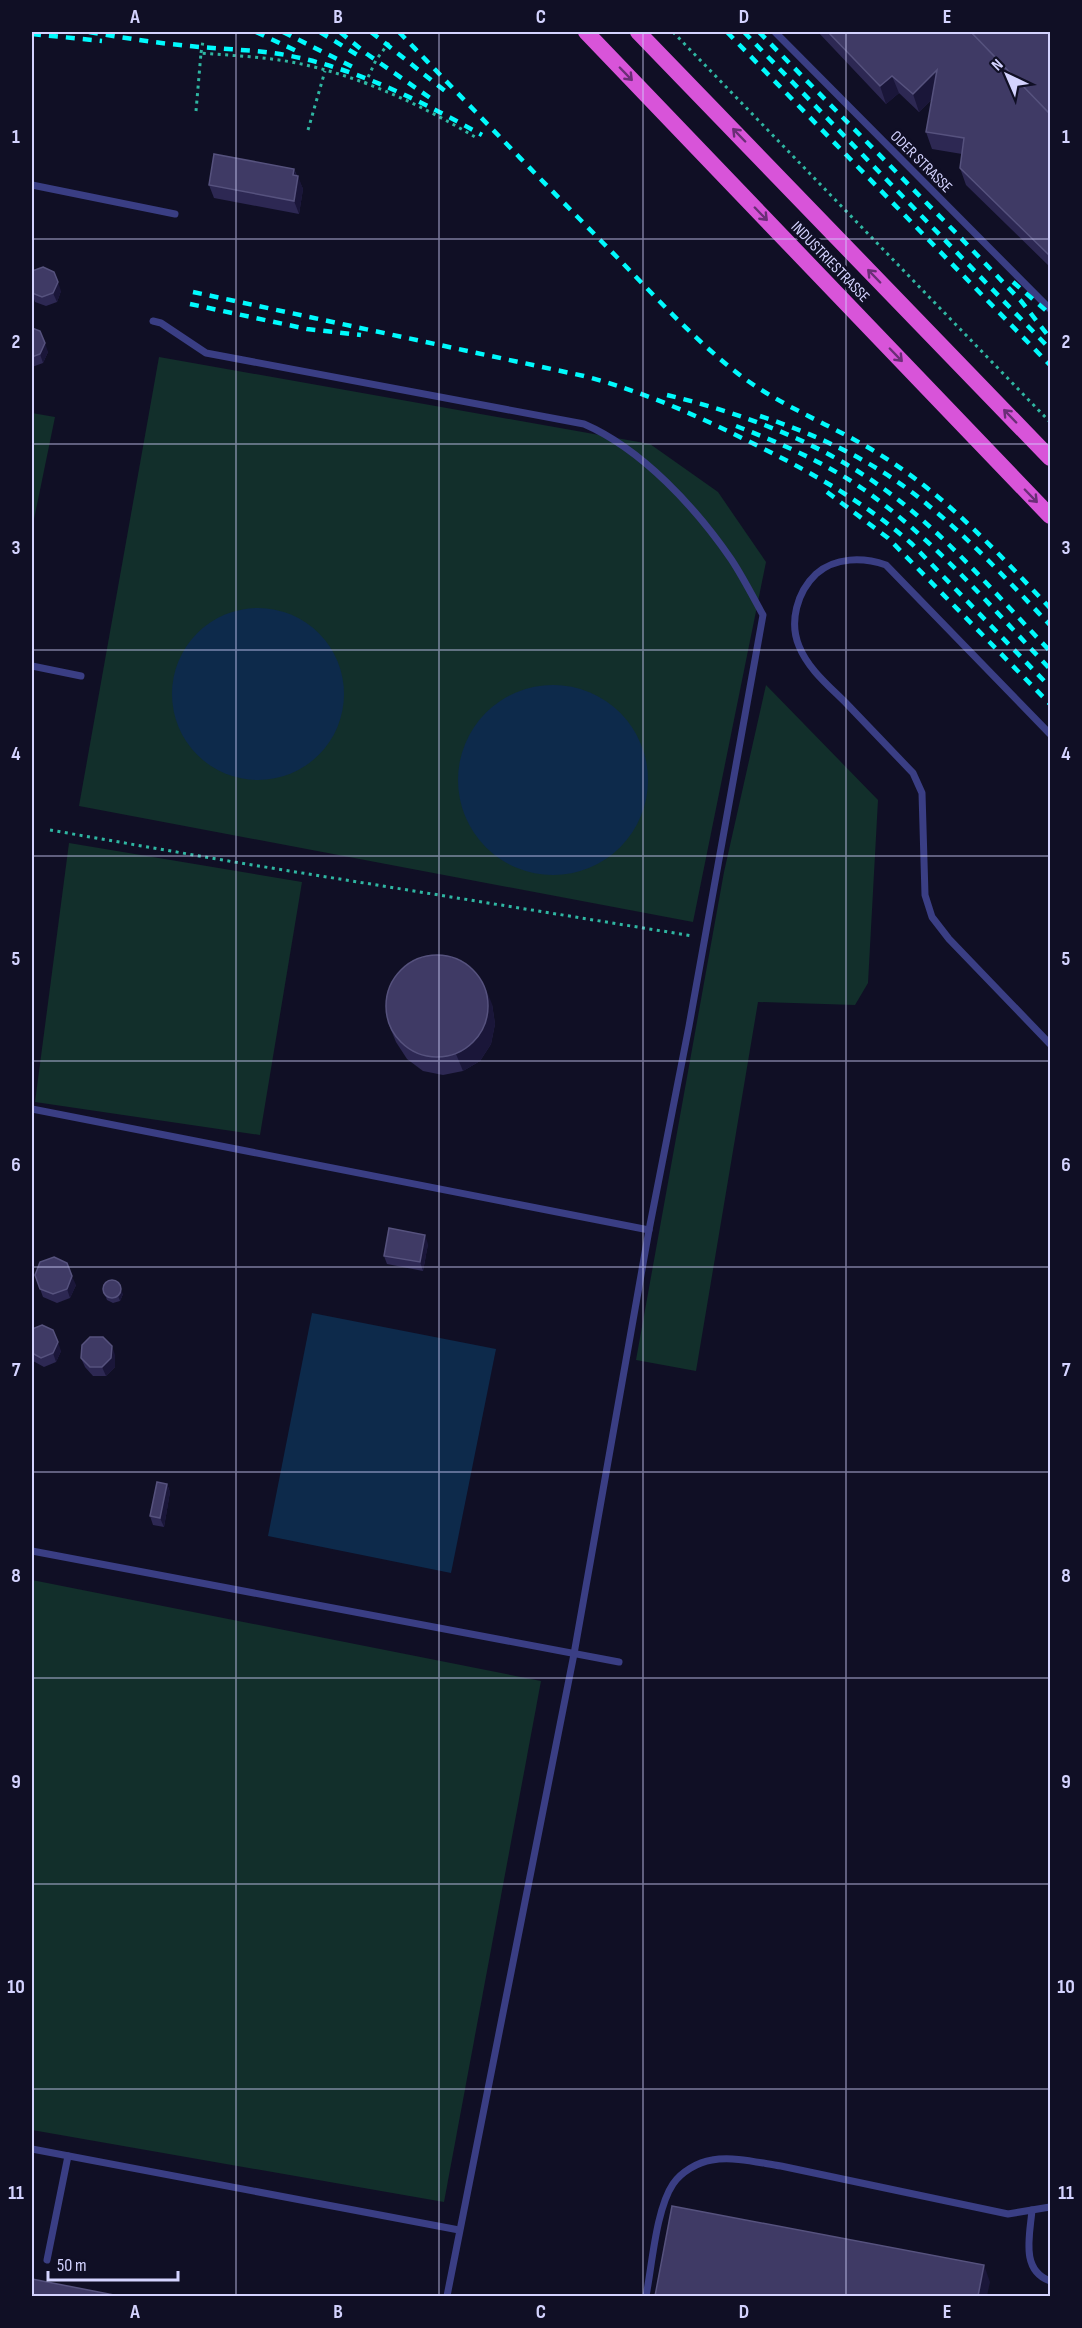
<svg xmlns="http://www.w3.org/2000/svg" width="1082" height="2328" font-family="'Sofia Sans Condensed',sans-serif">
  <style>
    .green { fill: #122f2b }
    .water { fill: #0d2a4b }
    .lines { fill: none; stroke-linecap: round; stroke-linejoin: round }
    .path { stroke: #2fb6a2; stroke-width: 3; stroke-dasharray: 3 4.5; stroke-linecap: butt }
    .service { stroke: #3a3e84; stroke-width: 7 }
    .trunk { stroke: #d854d9; stroke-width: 16 }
    .rail { stroke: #01fafd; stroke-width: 4.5; stroke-dasharray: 9 8; stroke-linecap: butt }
    .wall { fill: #2d2853 }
    .shaded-wall { fill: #1a1639 }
    .building { fill: #3f3a65; stroke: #56527e; stroke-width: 1.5 }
    .oneway { stroke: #6a2e76 }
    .grid { fill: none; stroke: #d4d3ff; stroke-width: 1.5; stroke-opacity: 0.55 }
    .labels { text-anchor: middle; stroke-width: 6; stroke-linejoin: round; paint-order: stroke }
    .street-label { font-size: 16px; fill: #d4d3ff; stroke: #100f25 }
    .neatline { fill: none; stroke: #d4d3ff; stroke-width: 2 }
    .grid-label { font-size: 20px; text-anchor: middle; font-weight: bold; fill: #d4d3ff }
  </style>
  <rect width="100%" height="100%" fill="#100f25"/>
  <g class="green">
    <path d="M159 357 650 444 718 492 766 562 693 922 79 806Z"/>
    <path d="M32 413 55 417 32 529Z"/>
    <path d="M766 685 878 800 868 983 855 1005 758 1002 696 1371 636 1360 724 872Z"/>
    <path d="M69 843 302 882 260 1135 35 1102Z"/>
    <path d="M32 1580 541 1681 444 2202 32 2130Z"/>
  </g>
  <g class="water">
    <circle cx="258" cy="694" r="86"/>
    <circle cx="553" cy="780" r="95"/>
    <path d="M312 1313 496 1349 451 1573 268 1536Z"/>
  </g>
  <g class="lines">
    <g class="path">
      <path d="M673 32 1050 422"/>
      <path d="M201 53 203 41"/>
      <path d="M365 84 376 60 391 40"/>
      <path d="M196 111 201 53C236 56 272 57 306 65 366 79 423 106 475 137"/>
      <path d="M308 130 325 71"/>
      <path d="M50 830 234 862 693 936"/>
    </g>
    <g class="service">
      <path d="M775 32 1050 309"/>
      <path d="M32 185 175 214"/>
      <path d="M153 321 161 323 206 353 584 424C642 449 696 508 731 559 743 577 753 597 763 615L689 1026 649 1230 574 1654 447 2296"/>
      <path d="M32 666 81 676"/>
      <path d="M1050 734 886 565C863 557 835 557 816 574 797 592 789 622 799 646 808 669 829 686 846 703 868 726 891 750 913 773L922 793 925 895 932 917 949 939 1050 1044"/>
      <path d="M32 1109 649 1230"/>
      <path d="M32 1551 619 1662"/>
      <path d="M32 2149 459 2230"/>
      <path d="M1032 2210C1030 2235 1020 2270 1050 2281"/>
      <path d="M47 2260 68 2156"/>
      <path d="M646 2296C652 2266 656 2209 673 2184 681 2172 698 2162 712 2160 734 2156 760 2163 781 2166L1008 2214 1050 2207"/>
    </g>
    <g class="trunk">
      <path d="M586 32 1050 516"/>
      <path d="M638 32 1050 458"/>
    </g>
    <g class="rail">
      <path d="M89 32C119 37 149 42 180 45 213 49 247 49 280 54 352 66 419 100 482 135"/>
      <path d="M256 32 301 53"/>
      <path d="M283 32 355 68"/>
      <path d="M320 32 359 56"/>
      <path d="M340 32 367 54 436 102"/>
      <path d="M371 32 450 95"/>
      <path d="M399 32C469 105 539 178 610 250 652 293 693 339 741 376 784 408 834 426 879 454 946 495 997 552 1050 608"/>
      <path d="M727 32 1050 365"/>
      <path d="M744 32 1050 349"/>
      <path d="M759 32 958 235 1021 301 1050 338"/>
      <path d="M32 34 102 41"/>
      <path d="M1013 282 1050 314"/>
      <path d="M193 292 584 376C648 393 703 418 762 448 816 475 867 504 912 544L1050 687"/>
      <path d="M190 304 307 329 361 335"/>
      <path d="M667 395C742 413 820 442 884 489 946 534 997 596 1050 651"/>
      <path d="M760 416C821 436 880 464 929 506 973 542 1011 584 1050 625"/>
      <path d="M736 426C780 443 824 462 863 489 934 539 991 607 1050 669"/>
      <path d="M827 492 888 538 1050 704"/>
    </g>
  </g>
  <g class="wall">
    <path d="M818 32H1050V267L966 185 960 168 962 154 932 149 926 132 932 99 919 112 899 93 886 104Z"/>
    <path d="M294 169 303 189 299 214 214 198 209 185Z"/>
    <path d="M61 291 57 302 46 306 35 302 32 293Z"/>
    <path d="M32 328 48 352 43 363 32 367Z"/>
    <path d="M492 1004 495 1024 491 1044 480 1061 463 1071 443 1075 423 1071 407 1059 396 1042 389 1025Z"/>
    <path d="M428 1244 423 1271 387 1264 384 1256Z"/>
    <path d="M35 1275 76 1285 70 1298 57 1303 43 1297Z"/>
    <path d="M103 1289 123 1294 120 1301 113 1303 107 1300Z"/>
    <path d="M32 1329 61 1351 56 1362 44 1367 33 1361 32 1358Z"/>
    <path d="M115 1355V1367L106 1376H93L85 1367 81 1358Z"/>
    <path d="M167 1484 170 1492 164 1527 153 1525 150 1516Z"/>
  </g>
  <g class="shaded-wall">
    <path d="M937 70 943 88 919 112 913 94Z"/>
    <path d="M892 76 899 93 886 104 880 86Z"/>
    <path d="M294 169 298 180V176L303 189 299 214 294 201 293 175Z"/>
    <path d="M58 282 61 291 57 302 53 293Z"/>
    <path d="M45 343 48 352 43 363 40 354Z"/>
    <path d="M485 987 492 1004 495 1024 491 1044 480 1061 463 1071 456 1054Z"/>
    <path d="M425 1235 428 1244 423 1271 420 1262Z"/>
    <path d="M72 1276 76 1285 70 1298 67 1289Z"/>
    <path d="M121 1290 123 1294 120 1301 118 1296Z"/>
    <path d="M58 1342 61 1351 56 1362 53 1353Z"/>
    <path d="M112 1346 115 1355V1367L106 1376 102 1367Z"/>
    <path d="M167 1484 170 1492 164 1527 160 1518Z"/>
    <path d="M984 2265 990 2282 987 2296H978Z"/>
  </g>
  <g class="building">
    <path d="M828 32H971L1050 114V256L960 168 964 138 926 132 937 70 913 94 892 76 880 86Z"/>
    <path d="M971 32H1050V114Z"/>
    <path d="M214 154 294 169 293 175 298 176 294 201 209 185Z"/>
    <path d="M43 267 54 272 58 282 53 293 42 297 32 293V271Z"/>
    <path d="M32 328 40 331 45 343 40 354 32 357Z"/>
    <circle cx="437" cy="1006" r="51"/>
    <path d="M389 1228 425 1235 420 1262 384 1256Z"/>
    <path d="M54 1257 67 1263 72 1276 67 1289 53 1294 40 1289 35 1275 40 1262Z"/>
    <circle cx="112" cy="1289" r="9"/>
    <path d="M42 1325 53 1330 58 1342 53 1353 41 1358 32 1353V1329Z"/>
    <path d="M90 1337H103L112 1346 111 1358 102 1367H90L81 1358 82 1345Z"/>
    <path d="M157 1482 167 1484 160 1518 150 1516Z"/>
    <path d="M672 2206 984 2265 978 2296H655Z"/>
    <path d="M32 2279 119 2296H32Z"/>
  </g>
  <defs><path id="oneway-shaft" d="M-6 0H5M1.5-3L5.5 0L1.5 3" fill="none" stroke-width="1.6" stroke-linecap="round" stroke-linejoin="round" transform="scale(1.5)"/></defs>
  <g class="oneway">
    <use href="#oneway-shaft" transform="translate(626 74) rotate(46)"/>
    <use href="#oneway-shaft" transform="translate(739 135) rotate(-134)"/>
    <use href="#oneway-shaft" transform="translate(761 214) rotate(46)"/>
    <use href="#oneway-shaft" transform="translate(874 276) rotate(-134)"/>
    <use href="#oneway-shaft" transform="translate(896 355) rotate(46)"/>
    <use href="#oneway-shaft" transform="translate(1010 416) rotate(-134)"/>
    <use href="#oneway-shaft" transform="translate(1031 496) rotate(46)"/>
  </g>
  <path class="grid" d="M236 32V2296M439 32V2296M643 32V2296M846 32V2296M32 239H1050M32 444H1050M32 650H1050M32 856H1050M32 1061H1050M32 1267H1050M32 1472H1050M32 1678H1050M32 1884H1050M32 2089H1050"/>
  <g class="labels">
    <g class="street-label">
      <text transform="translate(922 161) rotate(45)" y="6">ODER STRASSE</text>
      <text transform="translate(831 261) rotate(46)" y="6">INDUSTRIESTRASSE</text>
    </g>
  </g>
  <rect width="1082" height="2328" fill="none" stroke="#100f25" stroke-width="66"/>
  <g transform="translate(1007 75) rotate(316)" stroke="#100f25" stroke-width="4.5" paint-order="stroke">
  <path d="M0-4.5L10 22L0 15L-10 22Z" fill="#d4d3ff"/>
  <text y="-9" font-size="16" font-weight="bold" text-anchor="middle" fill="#d4d3ff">N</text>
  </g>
  <path d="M48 2271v9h130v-9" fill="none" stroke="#d4d3ff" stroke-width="3"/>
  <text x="57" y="2271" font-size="18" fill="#d4d3ff" stroke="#100f25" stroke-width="4.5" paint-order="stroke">50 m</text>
  <rect x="33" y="33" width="1016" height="2262" class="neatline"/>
  <g class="grid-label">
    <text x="135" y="23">A</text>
    <text x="338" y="23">B</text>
    <text x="541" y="23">C</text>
    <text x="744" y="23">D</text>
    <text x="947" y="23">E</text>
    <text x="16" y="143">1</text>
    <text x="1066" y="143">1</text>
    <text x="16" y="348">2</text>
    <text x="1066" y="348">2</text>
    <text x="16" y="554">3</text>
    <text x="1066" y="554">3</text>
    <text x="16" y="760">4</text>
    <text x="1066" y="760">4</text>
    <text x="16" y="965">5</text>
    <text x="1066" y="965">5</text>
    <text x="16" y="1171">6</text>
    <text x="1066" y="1171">6</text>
    <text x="16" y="1376">7</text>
    <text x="1066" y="1376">7</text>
    <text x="16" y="1582">8</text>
    <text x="1066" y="1582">8</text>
    <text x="16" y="1788">9</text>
    <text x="1066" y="1788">9</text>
    <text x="16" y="1993">10</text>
    <text x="1066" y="1993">10</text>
    <text x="16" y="2199">11</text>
    <text x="1066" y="2199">11</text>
    <text x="135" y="2318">A</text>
    <text x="338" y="2318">B</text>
    <text x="541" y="2318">C</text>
    <text x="744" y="2318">D</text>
    <text x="947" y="2318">E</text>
  </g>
</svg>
